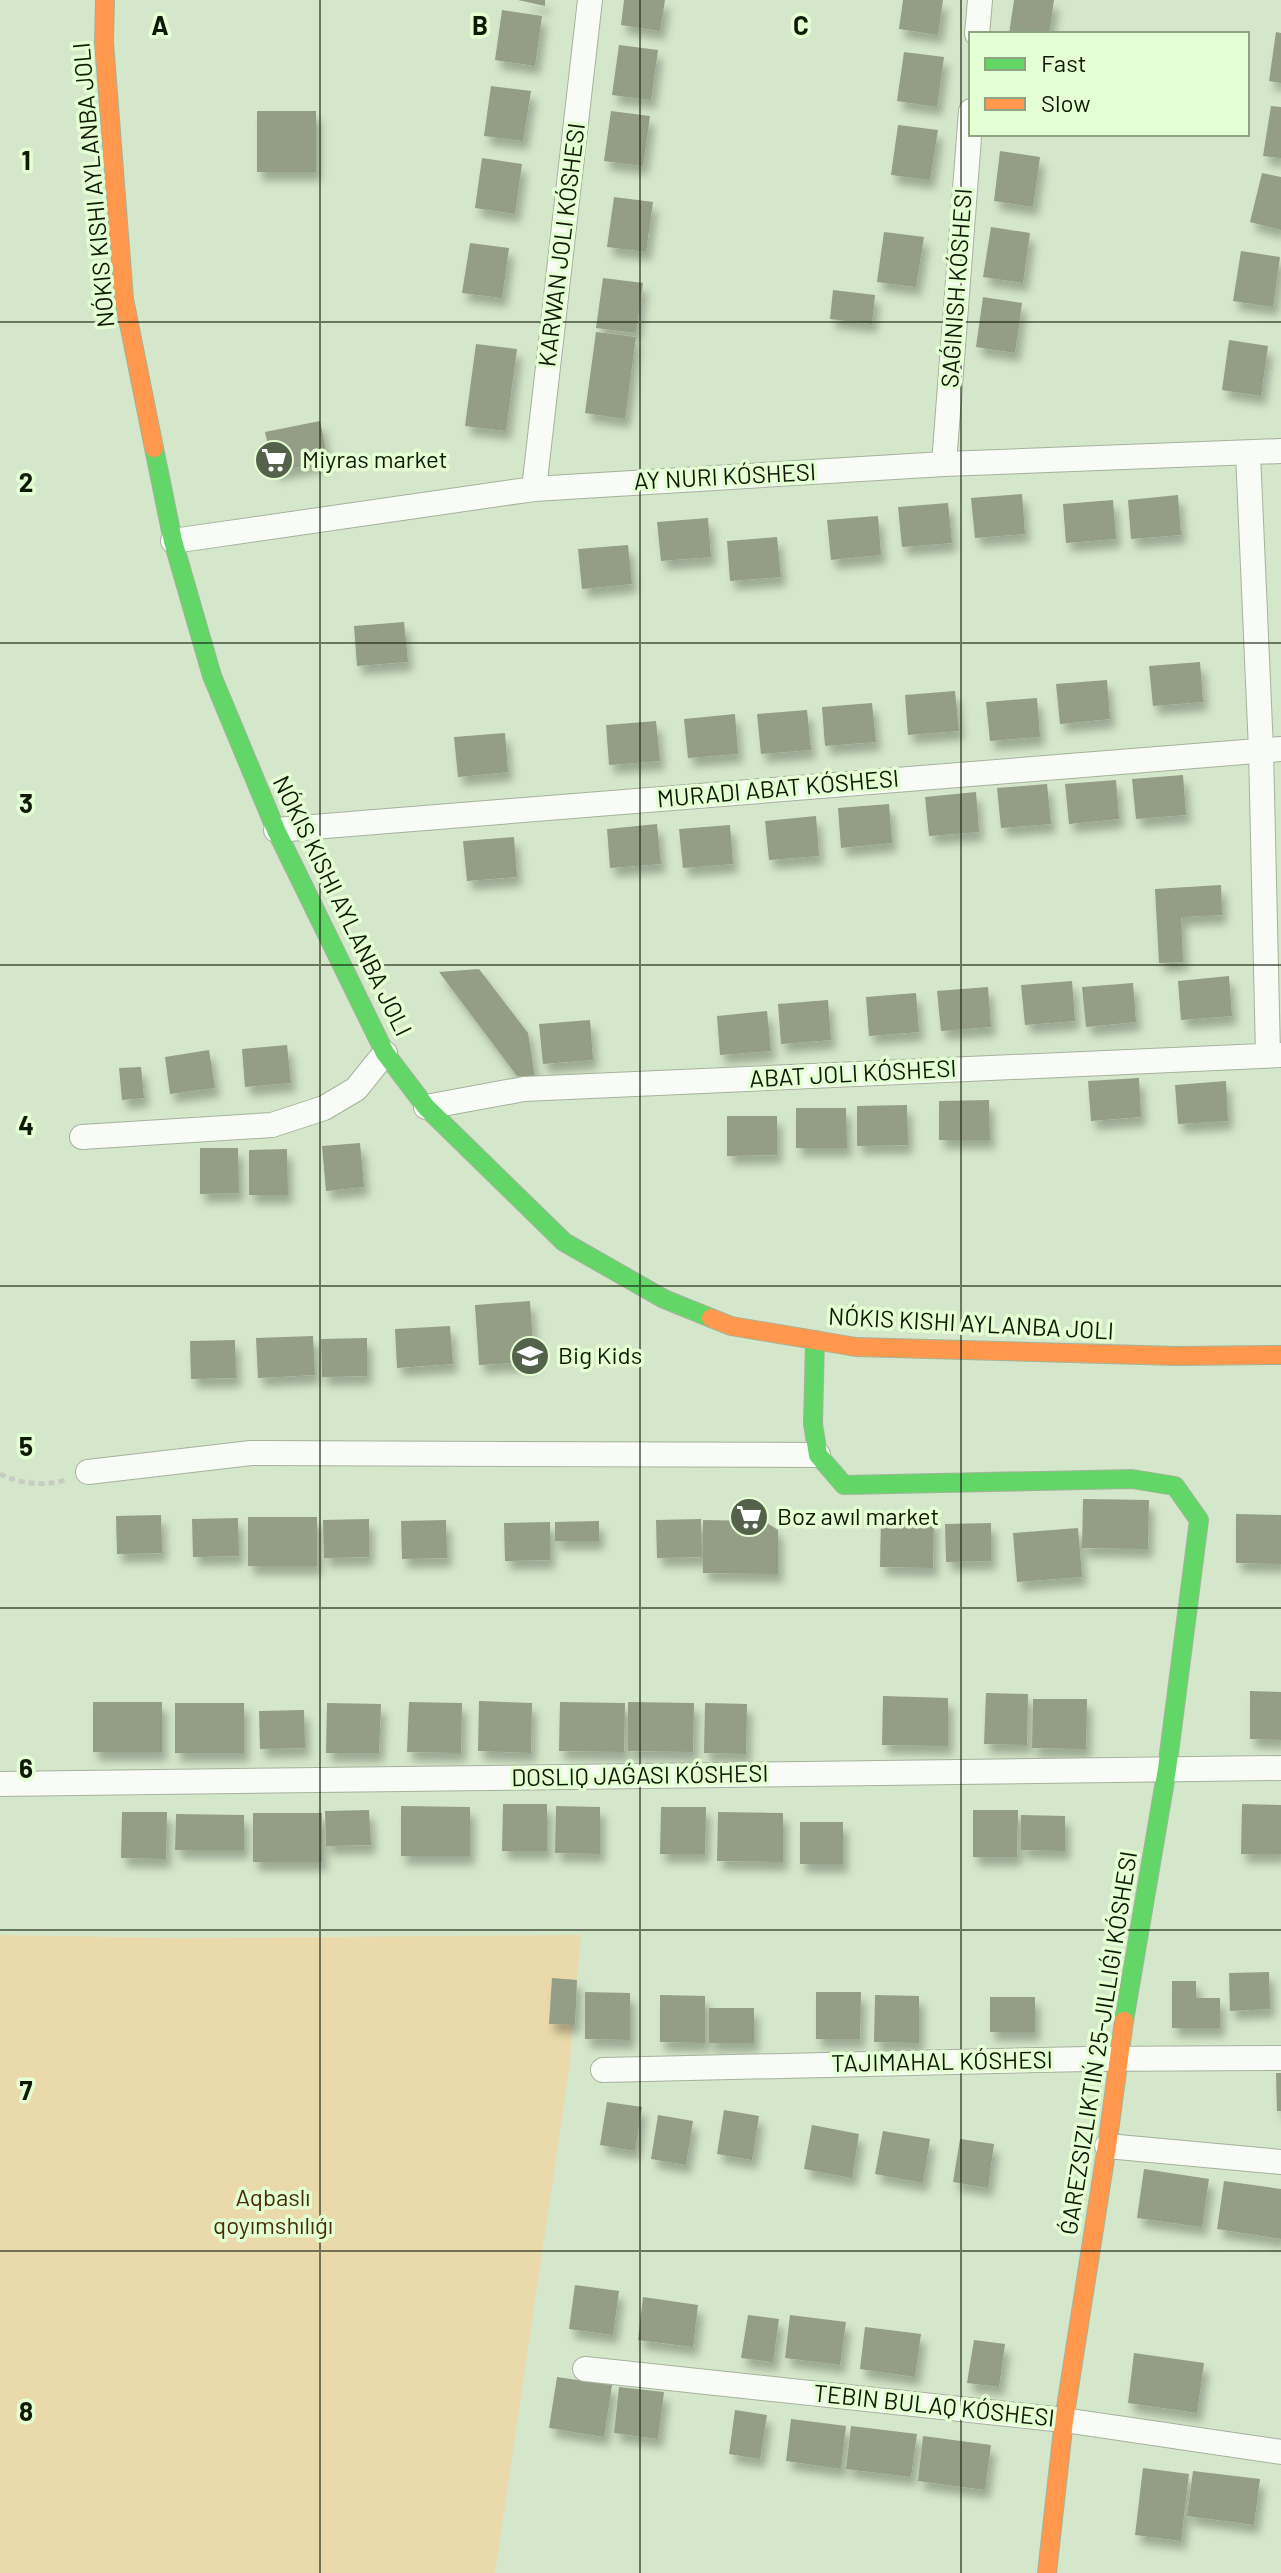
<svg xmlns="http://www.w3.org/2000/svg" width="1281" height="2573" font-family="Barlow,sans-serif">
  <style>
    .green { fill: #ead9aa }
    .building { fill: #949d85; filter: url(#shadow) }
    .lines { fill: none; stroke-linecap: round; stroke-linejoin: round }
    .street-casing { stroke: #a5b29c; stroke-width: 26 }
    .fast-casing { stroke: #a5b29c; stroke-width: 20 }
    .slow-casing { stroke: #a5b29c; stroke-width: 20 }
    .path { stroke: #c7ccc4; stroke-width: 5; stroke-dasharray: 6 4; stroke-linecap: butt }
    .street { stroke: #f9fbf7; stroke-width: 24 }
    .fast { stroke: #63d668; stroke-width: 18 }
    .slow { stroke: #ff974d; stroke-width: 18 }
    .grid { fill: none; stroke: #0e1906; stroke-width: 2; stroke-opacity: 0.55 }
    .labels { text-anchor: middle; stroke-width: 7; stroke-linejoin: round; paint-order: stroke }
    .street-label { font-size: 24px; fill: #0e1906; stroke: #e4ffd3 }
    .poi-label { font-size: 24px; fill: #0e1906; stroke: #e4ffd3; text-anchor: start }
    .park-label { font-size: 24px; fill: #472d04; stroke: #e4ffd3 }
    .grid-label { font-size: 26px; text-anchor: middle; font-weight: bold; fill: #0e1906; stroke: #e4ffd3; stroke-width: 7; stroke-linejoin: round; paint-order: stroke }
  </style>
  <defs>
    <filter id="shadow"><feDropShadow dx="5" dy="9" stdDeviation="4" flood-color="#0004"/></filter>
  </defs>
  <rect width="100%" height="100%" fill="#d5e7ca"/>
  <path class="green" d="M0 1935 181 1938 581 1935 569 2070 495 2573H0Z"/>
  <g class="building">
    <path d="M518 0H545V6Z"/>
    <path d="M624 0H665L660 31 621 25Z"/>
    <path d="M903 0H943L938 35 899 29Z"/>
    <path d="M1014 0H1054L1049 34H1009Z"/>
    <path d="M502 10 542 16 535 66 495 60Z"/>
    <path d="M1276 32 1281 33V83L1269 81Z"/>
    <path d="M619 45 658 50 651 100 612 95Z"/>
    <path d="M904 52 944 57 937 107 897 101Z"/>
    <path d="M491 86 531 91 523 141 484 136Z"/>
    <path d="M1271 106 1281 107V158L1263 156Z"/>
    <rect x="257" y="111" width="59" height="61"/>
    <path d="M611 111 650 116 643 166 604 161Z"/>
    <path d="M898 125 938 130 930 180 891 175Z"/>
    <path d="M1000 151 1040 157 1033 207 994 201Z"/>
    <path d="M482 158 522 164 515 214 475 208Z"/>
    <path d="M1262 173 1281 177V230L1250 222Z"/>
    <path d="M614 197 653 202 646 252 607 247Z"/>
    <path d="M991 227 1030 233 1023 283 983 277Z"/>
    <path d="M884 232 924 237 916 287 877 282Z"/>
    <path d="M470 243 509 248 502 298 462 293Z"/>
    <path d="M1241 251 1280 257 1273 307 1233 301Z"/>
    <path d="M603 278 643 283 636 333 596 328Z"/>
    <path d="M833 290 875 295 872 324 830 319Z"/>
    <path d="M983 297 1022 303 1015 353 976 347Z"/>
    <path d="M596 332 636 337 625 419 585 413Z"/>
    <path d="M1229 340 1268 346 1261 396 1222 390Z"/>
    <path d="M476 344 517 349 506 431 465 426Z"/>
    <path d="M320 421 328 461 274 472 265 432Z"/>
    <path d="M1022 494 1025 534 975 538 971 498Z"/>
    <path d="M1178 495 1181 535 1131 539 1128 500Z"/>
    <path d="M1113 500 1116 539 1066 543 1063 504Z"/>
    <path d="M948 503 952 543 902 547 898 507Z"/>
    <path d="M878 516 881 555 831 560 827 520Z"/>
    <path d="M708 518 711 557 661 561 657 522Z"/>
    <path d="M777 537 781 577 730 581 727 541Z"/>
    <path d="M628 545 632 584 582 589 578 549Z"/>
    <path d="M404 622 408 662 357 666 354 626Z"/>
    <path d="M1200 662 1203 702 1153 706 1149 666Z"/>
    <path d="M1107 680 1110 719 1060 724 1056 684Z"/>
    <path d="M955 691 959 731 908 735 905 695Z"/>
    <path d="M1037 698 1040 737 990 741 986 702Z"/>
    <path d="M872 703 876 742 825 746 822 707Z"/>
    <path d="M807 710 811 750 761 754 757 714Z"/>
    <path d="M735 714 738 754 688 758 684 719Z"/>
    <path d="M656 721 660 761 609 765 606 725Z"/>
    <path d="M505 733 508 772 458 777 454 737Z"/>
    <path d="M1183 775 1186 815 1136 819 1132 779Z"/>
    <path d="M1116 780 1119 819 1069 824 1065 784Z"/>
    <path d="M1047 784 1051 824 1001 828 997 788Z"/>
    <path d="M976 792 979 832 929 836 925 797Z"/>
    <path d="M889 804 892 843 841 848 838 808Z"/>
    <path d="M816 816 819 856 769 860 765 821Z"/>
    <path d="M657 824 661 864 610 868 607 829Z"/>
    <path d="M730 825 733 864 683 868 679 829Z"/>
    <path d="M514 837 517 877 467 881 463 841Z"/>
    <path d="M1221 885 1222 915 1181 917 1183 962 1159 963 1155 889Z"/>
    <path d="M479 969 528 1033 535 1078 517 1076 439 972Z"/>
    <path d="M1229 976 1232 1016 1181 1020 1178 981Z"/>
    <path d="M1072 981 1075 1021 1025 1025 1021 985Z"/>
    <path d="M1133 983 1136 1022 1086 1027 1082 987Z"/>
    <path d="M988 987 991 1027 941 1031 937 991Z"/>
    <path d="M916 993 919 1032 869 1036 866 997Z"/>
    <path d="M828 1000 831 1040 781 1044 778 1004Z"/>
    <path d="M767 1011 771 1051 720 1055 717 1016Z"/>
    <path d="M590 1020 593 1060 543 1064 539 1024Z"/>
    <path d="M287 1045 291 1083 245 1087 242 1049Z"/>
    <path d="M209 1050 215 1088 170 1094 165 1057Z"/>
    <path d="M141 1067 144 1098 122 1100 119 1068Z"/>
    <path d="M1139 1078 1141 1117 1091 1121 1088 1081Z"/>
    <path d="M1226 1081 1228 1121 1178 1124 1175 1085Z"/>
    <path d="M989 1100 990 1140H939V1101Z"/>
    <path d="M907 1105 908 1145 857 1146V1106Z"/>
    <path d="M796 1108H846L847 1148H796Z"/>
    <path d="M727 1116H777V1155L727 1156Z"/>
    <path d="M360 1143 364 1187 326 1191 322 1146Z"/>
    <path d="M200 1148H238L239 1193 200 1194Z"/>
    <path d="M287 1149 288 1195H249V1150Z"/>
    <path d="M530 1301 534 1362 479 1365 475 1305Z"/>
    <path d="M450 1326 453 1364 397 1368 395 1329Z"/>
    <path d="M313 1336 315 1375 258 1378 256 1338Z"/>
    <path d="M367 1338V1376L322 1377 321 1339Z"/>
    <path d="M235 1340 236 1378 191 1379 190 1341Z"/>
    <path d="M1083 1499 1149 1500 1148 1549 1082 1548Z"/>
    <path d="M1236 1514 1281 1515V1564L1236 1563Z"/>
    <path d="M161 1515 162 1553 117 1554 116 1516Z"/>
    <rect x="248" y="1517" width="69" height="49"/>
    <path d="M881 1517 934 1519 933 1568 880 1567Z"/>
    <path d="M238 1518 239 1556 193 1557 192 1519Z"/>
    <path d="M369 1519V1557L324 1558 323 1520Z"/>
    <path d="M701 1519 702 1557 657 1558 656 1520Z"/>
    <path d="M446 1520 447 1558 402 1559 401 1521Z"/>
    <path d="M703 1520 764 1521 778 1530V1574L703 1573Z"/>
    <path d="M599 1521V1541H555V1522Z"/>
    <path d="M550 1522V1560L505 1561 504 1523Z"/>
    <path d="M991 1523V1561L946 1562 945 1524Z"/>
    <path d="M1078 1528 1082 1577 1017 1582 1013 1533Z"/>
    <path d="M1250 1691 1281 1692V1740L1250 1739Z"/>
    <path d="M986 1693 1028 1694 1027 1745 984 1744Z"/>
    <path d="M883 1696 948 1698V1746L882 1745Z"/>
    <path d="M1033 1699H1087L1086 1749 1032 1748Z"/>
    <path d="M479 1701 532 1703 531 1753 478 1751Z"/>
    <rect x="93" y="1702" width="69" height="50"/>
    <path d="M409 1702 462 1703 461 1753 407 1752Z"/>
    <path d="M560 1702 625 1703 624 1752 559 1751Z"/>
    <path d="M628 1702 694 1703 693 1752 628 1751Z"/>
    <rect x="175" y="1703" width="69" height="50"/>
    <path d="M327 1703 381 1704 379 1753H326Z"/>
    <path d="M705 1703 747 1704 746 1754 704 1753Z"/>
    <path d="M304 1710 305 1748 260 1749 259 1711Z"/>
    <path d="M503 1804H547V1851H502Z"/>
    <path d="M1242 1804 1281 1805V1854H1241Z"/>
    <path d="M401 1806 470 1807V1856H401Z"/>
    <path d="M556 1806 600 1807V1854L555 1853Z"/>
    <path d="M661 1807H706L705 1854H660Z"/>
    <path d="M369 1810 371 1845 326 1846 325 1811Z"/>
    <path d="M973 1810H1018L1017 1857H973Z"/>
    <path d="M122 1812H167L166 1859 121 1858Z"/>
    <path d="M718 1812 783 1813V1862L717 1861Z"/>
    <rect x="253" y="1813" width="69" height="49"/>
    <path d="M176 1814 244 1815V1850H175Z"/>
    <path d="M1021 1815 1065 1816V1851L1021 1850Z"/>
    <rect x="800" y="1822" width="43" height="42"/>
    <path d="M1269 1972 1270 2009 1230 2011 1229 1973Z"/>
    <path d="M552 1978 577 1980 575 2025 549 2024Z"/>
    <path d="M1172 1981H1196V1998H1220V2028H1172Z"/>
    <path d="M585 1992 630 1993V2040L585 2039Z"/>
    <path d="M816 1992H861L860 2039H816Z"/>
    <path d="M660 1995 705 1996V2043L660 2042Z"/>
    <path d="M875 1995 919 1996V2043L874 2042Z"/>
    <rect x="990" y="1997" width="45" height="35"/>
    <rect x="709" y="2008" width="45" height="35"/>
    <path d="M1276 2073H1281V2111H1277Z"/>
    <path d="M607 2102 642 2107 635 2151 600 2145Z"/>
    <path d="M724 2110 759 2116 752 2160 717 2154Z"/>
    <path d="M658 2115 693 2121 686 2165 651 2159Z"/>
    <path d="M812 2125 859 2134 852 2178 804 2169Z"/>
    <path d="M883 2131 930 2139 923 2183 875 2174Z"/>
    <path d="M960 2139 994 2144 988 2188 953 2182Z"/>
    <path d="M1144 2169 1209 2179 1202 2227 1137 2218Z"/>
    <path d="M1224 2181 1281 2189V2239L1217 2229Z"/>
    <path d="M575 2285 619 2291 613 2335 569 2329Z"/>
    <path d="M643 2297 698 2305 693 2347 638 2340Z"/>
    <path d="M748 2315 779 2319 773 2362 741 2358Z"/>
    <path d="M790 2315 846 2322 840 2365 785 2358Z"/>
    <path d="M865 2327 921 2334 915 2377 860 2369Z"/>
    <path d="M974 2340 1005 2344 999 2387 967 2383Z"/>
    <path d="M1134 2353 1204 2363 1197 2413 1128 2403Z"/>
    <path d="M557 2377 612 2385 604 2437 549 2428Z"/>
    <path d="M619 2387 664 2392 658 2439 614 2433Z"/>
    <path d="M735 2410 767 2415 760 2459 729 2454Z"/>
    <path d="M791 2419 846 2426 841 2469 786 2461Z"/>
    <path d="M851 2426 917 2434 911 2477 846 2469Z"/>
    <path d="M923 2436 991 2445 985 2490 918 2481Z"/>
    <path d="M1143 2468 1189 2474 1181 2541 1135 2535Z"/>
    <path d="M1193 2471 1260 2479 1254 2525 1187 2516Z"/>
  </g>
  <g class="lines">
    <g class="street-casing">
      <g id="street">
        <path d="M977 34 980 0"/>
        <path d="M1248 453 1261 750 1268 1055"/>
        <path d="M944 464 971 111"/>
        <path d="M534 489 590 0"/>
        <path d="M173 541 534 489 944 464 1281 451"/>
        <path d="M276 830 1281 749"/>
        <path d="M426 1107 524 1089 1281 1055"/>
        <path d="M82 1137 272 1125 324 1108 356 1089 385 1053"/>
        <path d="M88 1472 251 1453 818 1455"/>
        <path d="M0 1784 1281 1768"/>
        <path d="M603 2070 1087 2059 1281 2058"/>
        <path d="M1107 2146 1281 2162"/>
        <path d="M585 2369 1064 2420 1281 2452"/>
      </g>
    </g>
    <g class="fast-casing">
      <g id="fast">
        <path d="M154 448 173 541 212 676 276 830 385 1053 426 1107 564 1242 664 1299 711 1318"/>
        <path d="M815 1340 813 1424 818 1455 844 1485 1132 1479 1175 1486 1199 1520 1167 1769 1124 2021"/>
      </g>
    </g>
    <g class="slow-casing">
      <g id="slow">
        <path d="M105 0 104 42 124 299 154 448"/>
        <path d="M711 1318 731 1326 856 1347 1177 1356 1281 1355"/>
        <path d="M1047 2573 1064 2420 1107 2146 1124 2021"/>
      </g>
    </g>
    <path class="path" d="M0 1474C20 1484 47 1487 68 1479"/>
    <use href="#street" class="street"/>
    <use href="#fast" class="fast"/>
    <use href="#slow" class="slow"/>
  </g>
  <path class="grid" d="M320 0V2573M640 0V2573M961 0V2573M0 322H1281M0 643H1281M0 965H1281M0 1286H1281M0 1608H1281M0 1930H1281M0 2251H1281"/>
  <defs>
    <g id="supermarket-disc" transform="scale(2)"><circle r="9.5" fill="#54614b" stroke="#e4ffd3"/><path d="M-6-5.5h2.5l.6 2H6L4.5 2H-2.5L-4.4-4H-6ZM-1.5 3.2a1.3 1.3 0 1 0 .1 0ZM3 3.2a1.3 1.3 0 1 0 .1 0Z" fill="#fff"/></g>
    <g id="school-disc" transform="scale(2)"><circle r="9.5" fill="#54614b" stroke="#e4ffd3"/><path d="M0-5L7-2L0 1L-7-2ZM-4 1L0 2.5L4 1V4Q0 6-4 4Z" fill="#fff"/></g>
  </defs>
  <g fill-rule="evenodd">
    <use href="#supermarket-disc" x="274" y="460"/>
    <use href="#school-disc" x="530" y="1356"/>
    <use href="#supermarket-disc" x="749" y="1517"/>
  </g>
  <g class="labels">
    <g class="street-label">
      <text transform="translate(94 185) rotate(-95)" y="8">NÓKIS KISHI AYLANBA JOLI</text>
      <text transform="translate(562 245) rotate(-83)" y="8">KARWAN JOLI KÓSHESI</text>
      <text transform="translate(957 288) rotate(-86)" y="8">SAǴINISH KÓSHESI</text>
      <text transform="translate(725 477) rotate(-3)" y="8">AY NURI KÓSHESI</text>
      <text transform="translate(778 789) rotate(-5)" y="8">MURADI ABAT KÓSHESI</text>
      <text transform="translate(342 906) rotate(64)" y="8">NÓKIS KISHI AYLANBA JOLI</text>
      <text transform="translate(853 1074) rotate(-3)" y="8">ABAT JOLI KÓSHESI</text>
      <text transform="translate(971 1324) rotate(3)" y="8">NÓKIS KISHI AYLANBA JOLI</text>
      <text transform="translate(640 1776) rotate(-1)" y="8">DOSLIQ JAǴASI KÓSHESI</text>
      <text transform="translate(1099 2043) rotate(-81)" y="8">ǴAREZSIZLIKTIŃ 25-JILLIǴI KÓSHESI</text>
      <text transform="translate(942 2062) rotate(-1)" y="8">TAJIMAHAL KÓSHESI</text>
      <text transform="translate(934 2406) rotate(6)" y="8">TEBIN BULAQ KÓSHESI</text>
    </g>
    <g class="poi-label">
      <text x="302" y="468">Miyras market</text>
      <text x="558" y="1364">Big Kids</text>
      <text x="777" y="1525">Boz awıl market</text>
    </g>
    <g class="park-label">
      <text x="273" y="2206">Aqbaslı<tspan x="273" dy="28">qoyımshılıǵı</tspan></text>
    </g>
  </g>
  <g class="grid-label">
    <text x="160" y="35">A</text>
    <text x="480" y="35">B</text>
    <text x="801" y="35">C</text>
    <text x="26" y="170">1</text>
    <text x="26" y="492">2</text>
    <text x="26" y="813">3</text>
    <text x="26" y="1135">4</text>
    <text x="26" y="1456">5</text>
    <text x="26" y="1778">6</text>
    <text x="26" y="2100">7</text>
    <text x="26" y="2421">8</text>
  </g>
  <rect x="969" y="32" width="280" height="104" fill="#e4ffd3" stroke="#8ea381" stroke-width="2"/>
  <rect x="985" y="58" width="40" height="12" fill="#63d668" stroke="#8ea381" stroke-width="2"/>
  <text x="1041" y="72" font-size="24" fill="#0e1906">Fast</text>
  <rect x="985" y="98" width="40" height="12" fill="#ff974d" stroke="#8ea381" stroke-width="2"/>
  <text x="1041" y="112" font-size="24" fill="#0e1906">Slow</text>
</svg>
